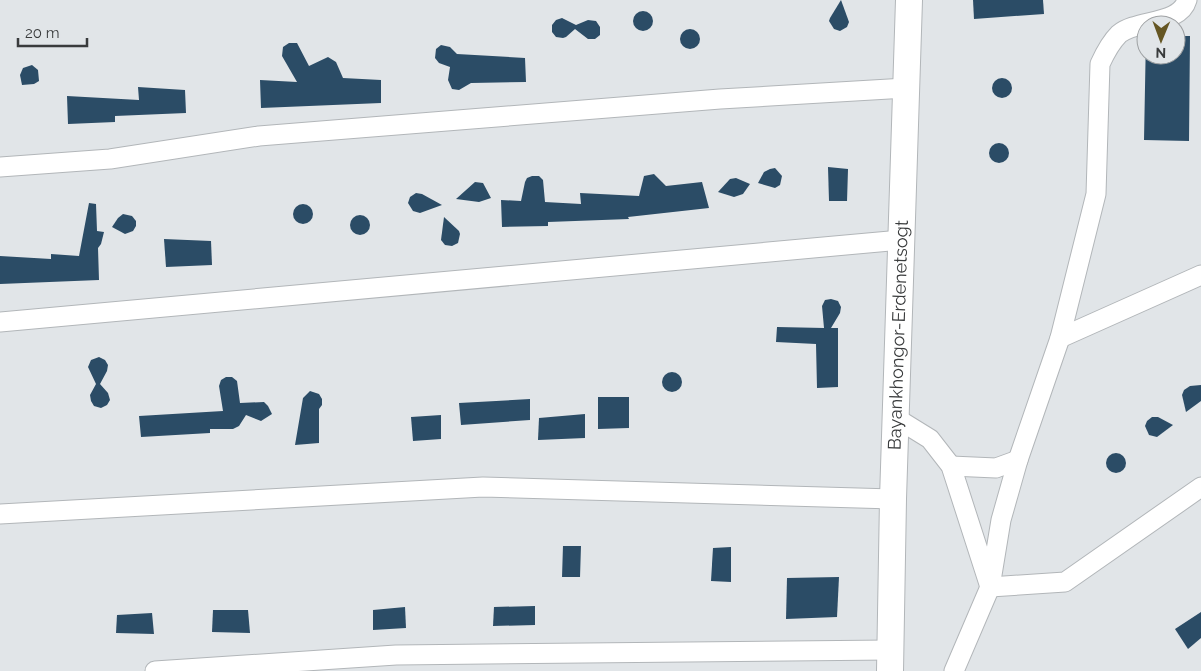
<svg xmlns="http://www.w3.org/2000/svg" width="1201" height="671" font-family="Raleway,sans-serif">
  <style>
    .building { fill: #2b4c66 }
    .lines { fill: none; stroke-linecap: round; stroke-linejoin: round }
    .street-casing { stroke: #b2b6b9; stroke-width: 21 }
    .secondary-casing { stroke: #b2b6b9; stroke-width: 28 }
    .street { stroke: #fff; stroke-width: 19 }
    .secondary { stroke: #fff; stroke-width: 26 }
    .labels { text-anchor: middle; stroke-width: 5; stroke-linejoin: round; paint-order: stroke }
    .street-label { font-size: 18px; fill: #393b3c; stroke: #e1e5e8 }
  </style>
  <rect width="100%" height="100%" fill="#e1e5e8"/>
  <g class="building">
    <path d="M841 0 849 22 847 27 840 31 834 29 829 21 830 18Z"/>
    <path d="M973 0H1043L1044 14 974 19Z"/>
    <circle cx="643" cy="21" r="10"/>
    <path d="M562 18 576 25 588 20 596 21 600 27V35L595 39H588L575 29 566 37 563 38 556 37 552 32V25L556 20Z"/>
    <circle cx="690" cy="39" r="10"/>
    <path d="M1146 35V55H1176V36H1190L1189 141 1144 140Z"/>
    <path d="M289 43H297L309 66 328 57 336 62 343 78 381 80V103L261 108 260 80 297 82 282 56 283 47Z"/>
    <path d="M441 45 450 47 457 54 525 58 526 82 471 83 459 90 452 89 448 80 450 67 439 63 435 58 436 49Z"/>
    <path d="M32 65 38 70 39 81 34 84 22 85 20 75 23 68Z"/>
    <circle cx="1002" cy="88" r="10"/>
    <path d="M138 87 185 90 186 113 115 116V122L68 124 67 96 139 100Z"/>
    <circle cx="999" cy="153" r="10"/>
    <path d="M828 167 848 169 847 201H829Z"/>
    <path d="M775 168 782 176 780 185 775 188 758 183 764 172 770 169Z"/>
    <path d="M654 174 666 186 702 182 709 208 628 217 629 219 548 222V226L502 227 501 200 521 201 525 182 527 178 532 176H539L543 180 545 202 581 204 580 193 639 196 644 176Z"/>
    <path d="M736 178 750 184 743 194 734 197 718 192 730 179Z"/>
    <path d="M475 182 483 183 491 198 479 202 456 199Z"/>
    <path d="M416 193 422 194 442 205 420 213 413 211 408 203 410 197Z"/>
    <path d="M89 203 96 204 97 231 104 232 101 244 98 248 99 280 0 284V256L51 259V254L79 256Z"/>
    <circle cx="303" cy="214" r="10"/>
    <path d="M123 214 132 216 136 221V226L133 231 125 234 112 227 118 218Z"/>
    <circle cx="360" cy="225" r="10"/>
    <path d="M444 217 459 231 460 234 458 243 452 246 445 245 441 240Z"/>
    <path d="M164 239 211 241 212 265 166 267Z"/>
    <path d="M831 299 838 301 841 307 840 313 831 328H838V387L817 388 816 344 776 342 777 327 824 328 822 306 825 300Z"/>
    <path d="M99 357 105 360 108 365 107 371 100 384 108 393 110 400 107 405 101 408 94 406 91 401 90 395 96 384 88 367 91 360Z"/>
    <circle cx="672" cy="382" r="10"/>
    <path d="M226 377H232L237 381 240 403 264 402 268 406 272 414 261 421 246 415 239 426 233 429H210V433L141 437 139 416 223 411 219 386 221 380Z"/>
    <path d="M1201 385V401L1186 412 1182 395 1184 390 1190 386Z"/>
    <path d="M310 391 319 394 322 399V405L319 409V443L295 445 303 398Z"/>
    <path d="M598 397H629V428L598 429Z"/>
    <path d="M530 399V420L461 425 459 403Z"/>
    <path d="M585 414V438L538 440 539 418Z"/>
    <path d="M441 415V439L413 441 411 417Z"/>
    <path d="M1152 417H1158L1173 425 1157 437 1149 435 1145 426 1147 421Z"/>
    <circle cx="1116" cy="463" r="10"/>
    <path d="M563 546H581L580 577H562Z"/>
    <path d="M731 547V582L711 581 713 548Z"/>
    <path d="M839 577 837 617 786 619 787 578Z"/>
    <path d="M535 606V625L493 626 494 607Z"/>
    <path d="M405 607 406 628 373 630V610Z"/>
    <path d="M213 610H248L250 633 212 632Z"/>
    <path d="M1201 612V638L1188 649 1175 629Z"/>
    <path d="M152 613 154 634 116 633 117 615Z"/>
  </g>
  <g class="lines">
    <g class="street-casing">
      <g id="street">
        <path d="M0 167 110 159 259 136 720 99 906 88"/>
        <path d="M0 322 901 240"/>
        <path d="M1060 338 1201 275"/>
        <path d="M896 418 930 439 951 466 990 587 1065 582 1201 487"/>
        <path d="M951 466 996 468 1018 460"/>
        <path d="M0 514 483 487 893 499"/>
        <path d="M155 671 396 655 890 650"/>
        <path d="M954 671 990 587 1001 520 1018 460 1060 338 1096 194 1100 64C1105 53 1110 43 1119 34 1137 19 1180 25 1187 0"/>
      </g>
    </g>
    <g class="secondary-casing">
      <g id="secondary">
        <path id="s1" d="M890 671 893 499 909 0"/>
      </g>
    </g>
    <use href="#street" class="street"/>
    <use href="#secondary" class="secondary"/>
  </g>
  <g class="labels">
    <g class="street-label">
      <text dy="6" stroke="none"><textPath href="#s1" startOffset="336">Bayankhongor-Erdenetsogt</textPath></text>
    </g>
  </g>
  <g transform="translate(1161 40) rotate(181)"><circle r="24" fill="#e1e5e8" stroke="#9ea1a3"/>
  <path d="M0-4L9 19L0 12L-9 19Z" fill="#655623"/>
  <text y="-8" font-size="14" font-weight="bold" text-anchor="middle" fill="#393b3c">N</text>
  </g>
  <path d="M18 38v8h69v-8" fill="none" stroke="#393b3c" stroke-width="2.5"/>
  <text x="25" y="38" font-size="15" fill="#393b3c" stroke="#e1e5e8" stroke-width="4" paint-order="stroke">20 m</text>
</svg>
